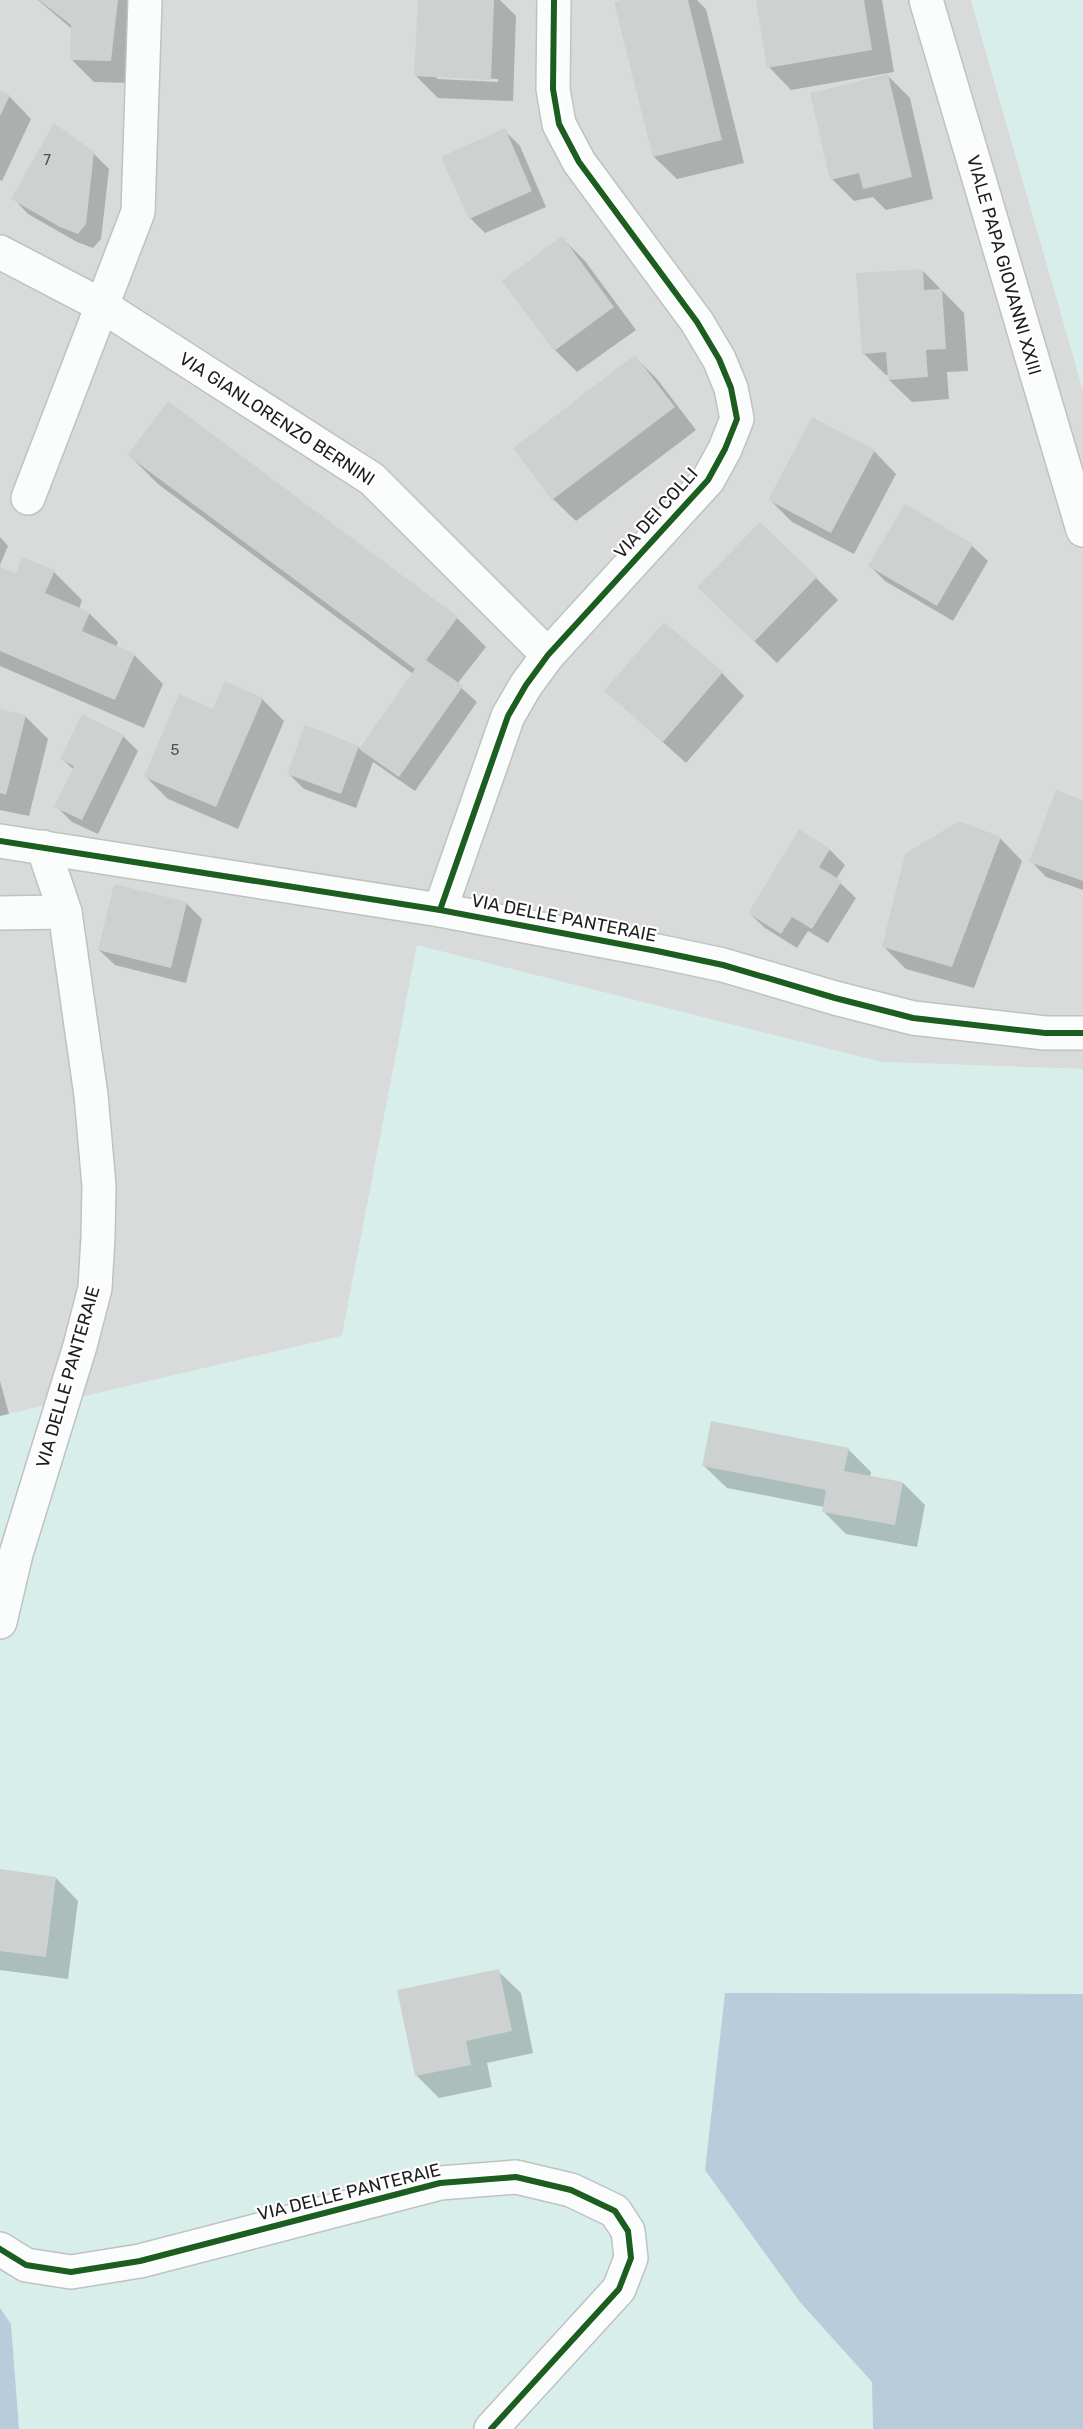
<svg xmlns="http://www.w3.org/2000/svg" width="1083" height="2429" font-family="Rubik,sans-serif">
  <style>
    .residential { fill: #d8dbd9 }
    .farmland { fill: #d8eeeb }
    .forest { fill: #b9ccdc }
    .shadow { fill: #0003; fill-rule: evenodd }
    .building { fill: #cdd2d0 }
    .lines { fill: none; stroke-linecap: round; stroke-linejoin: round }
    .minor-casing { stroke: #bfc2c0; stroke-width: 36 }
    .minor { stroke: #fbfcfc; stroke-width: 33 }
    .cycleway-casing { stroke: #fff; stroke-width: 10 }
    .cycleway { stroke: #1b5e20; stroke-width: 6 }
    .labels { text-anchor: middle; stroke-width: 4.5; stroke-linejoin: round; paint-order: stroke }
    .number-label { font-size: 15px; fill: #4c4d4c }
    .street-label { font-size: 18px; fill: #1e1e1e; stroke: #fff }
  </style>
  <rect width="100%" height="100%" fill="#e6ece9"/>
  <path class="residential" d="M0 0H971L1083 390V1069L881 1062 417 946 342 1336 0 1416Z"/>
  <g class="farmland">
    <path d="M971 0H1083V390Z"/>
    <path d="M417 945 881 1062 1083 1069V1994L725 1993 705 2170 800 2302 872 2382 873 2429H19L11 2324 0 2308V1416L342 1336Z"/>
  </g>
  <g class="forest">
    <path d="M725 1993 1083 1994V2429H873L872 2382 800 2302 705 2170Z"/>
    <path d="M0 2308 11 2324 19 2429H0Z"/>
  </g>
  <g class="shadow">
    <path d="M38 0H143L133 83 94 82 72 60V29Z"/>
    <path d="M420 0H500L516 16 513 101 438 98 416 76ZM437 76 498 79V82L437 79Z"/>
    <path d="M629 0H697L706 9 744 163 677 179 654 157 616 3Z"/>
    <path d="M757 0H882L894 72 791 90 769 67Z"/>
    <path d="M888 76 910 98 933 199 886 210 873 197 854 201 832 179Z"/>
    <path d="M0 92 9 96 31 119 2 181 0 180Z"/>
    <path d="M504 130 520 146 546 207 485 233 470 218Z"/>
    <path d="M93 153 109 169 101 239 93 248 77 242 28 214 13 198Z"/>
    <path d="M562 238 585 261 636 330 577 372 555 350Z"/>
    <path d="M922 270 964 313 968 371 947 372 949 399 912 402 889 380V375H886L863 353Z"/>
    <path d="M635 357 657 379 696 430 576 521 553 499Z"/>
    <path d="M874 451 896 474 854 554 792 522 770 500Z"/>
    <path d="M129 455 457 618 486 647 457 684 477 702 415 791 373 762 356 808 304 789 289 774 358 747 361 749 413 674 158 484Z"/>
    <path d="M905 506 972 546 988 561 953 621 885 581 870 566Z"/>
    <path d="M0 537 8 546 0 565Z"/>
    <path d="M0 568 16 575 54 572 82 600 79 609 90 614 118 642 116 647 134 655 163 684 144 728 0 666Z"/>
    <path d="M816 578 838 600 777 663 721 609Z"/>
    <path d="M722 673 744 696 686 763 606 691Z"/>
    <path d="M262 699 284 721 238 829 168 799 146 777Z"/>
    <path d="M0 710 25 716 48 739 29 816 0 810Z"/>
    <path d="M123 736 138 751 98 834 72 822 56 806 74 770 62 759Z"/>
    <path d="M1083 802V890L1046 877 1031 861Z"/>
    <path d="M800 831 830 850 845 865 836 879 856 898 828 943 808 931 797 948 765 928 749 913Z"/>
    <path d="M1000 838 1022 861 974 988 906 969 883 946Z"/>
    <path d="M186 903 202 919 186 983 115 965 99 950Z"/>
    <path d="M0 1381 9 1414 0 1416Z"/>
    <path d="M848 1449 871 1472 870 1477 903 1483 925 1505 917 1547 846 1534 824 1512V1507L727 1488 704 1466Z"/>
    <path d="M0 1871 56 1878 78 1901 68 1979 0 1970Z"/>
    <path d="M498 1971 521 1993 533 2053 487 2063 492 2087 439 2098 417 2076 399 1991Z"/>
  </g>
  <g class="building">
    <path d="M39 0H118L111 61 70 60 71 25Z"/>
    <path d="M418 0H494L491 80 414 76Z"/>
    <path d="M622 0H688L722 140 653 157 614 2Z"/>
    <path d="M756 0H864L872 50 767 68Z"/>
    <path d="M888 74 912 177 863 189 859 173 830 180 810 93Z"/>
    <path d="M0 90 10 95 0 116Z"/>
    <path d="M54 123 94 152 86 224 78 234 60 227 11 199Z"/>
    <path d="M505 128 532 191 469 219 441 157Z"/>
    <path d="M562 236 614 307 554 351 502 281Z"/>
    <path d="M923 269 924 290 942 289 946 349 926 350 928 377 888 380 886 352 862 354 856 273Z"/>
    <path d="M635 355 675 407 552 500 513 448Z"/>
    <path d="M168 401 458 617 426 660 463 686 399 777 359 749 415 669 127 455Z"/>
    <path d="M812 417 875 450 831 533 768 500Z"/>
    <path d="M905 504 973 544 937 606 868 566Z"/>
    <path d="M760 522 817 577 754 642 697 587Z"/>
    <path d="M22 557 55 570 45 593 90 612 82 631 135 654 115 700 0 651V567L16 573Z"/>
    <path d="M664 622 723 672 663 742 604 691Z"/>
    <path d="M225 681 263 698 216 807 144 777 179 694 213 709Z"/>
    <path d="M0 709 26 715 6 795 0 793Z"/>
    <path d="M82 714 124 735 82 820 54 807 74 766 60 759Z"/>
    <path d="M305 725 359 746 341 794 287 774Z"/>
    <path d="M1056 790 1083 800V881L1029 862Z"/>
    <path d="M959 821 1001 837 952 967 882 947 905 854Z"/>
    <path d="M799 829 830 849 819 867 842 881 812 929 792 917 781 934 748 913Z"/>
    <path d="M114 884 187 902 171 968 98 950Z"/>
    <path d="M711 1421 849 1448 844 1471 903 1482 895 1525 822 1512 826 1490 702 1466Z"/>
    <path d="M0 1869 56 1877 46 1957 0 1951Z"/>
    <path d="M499 1969 512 2031 466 2041 471 2065 415 2076 397 1990Z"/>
  </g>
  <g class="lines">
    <g class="minor-casing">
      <g id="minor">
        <path d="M926 0 1083 530"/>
        <path d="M0 252 101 305 372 479 548 655"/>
        <path d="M28 498 138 212 145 0"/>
        <path d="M0 841 440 910 657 951 723 965 835 998 913 1018 1045 1033H1083"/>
        <path d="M440 910 508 716 526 685 548 655 708 480 725 449 737 419 731 388 719 359 697 322 579 162 559 124 553 89 554 0"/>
        <path d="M0 913 65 912"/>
        <path d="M0 1622 16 1554 80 1346 95 1288 98 1237 99 1186 91 1095 76 990 65 912 43 847"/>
        <path d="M0 2249 26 2265 71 2272 140 2261 440 2183 516 2177 571 2190 615 2211 628 2231 631 2258 619 2289 491 2429"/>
      </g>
    </g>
    <use href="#minor" class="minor"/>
    <g class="cycleway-casing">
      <g id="cycleway">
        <path d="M0 841 440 910 657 951 723 965 835 998 913 1018 1045 1033H1083"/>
        <path d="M440 910 508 716 526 685 548 655 708 480 725 449 737 419 731 388 719 359 697 322 579 162 559 124 553 89 554 0"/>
        <path d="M0 2249 26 2265 71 2272 140 2261 440 2183 516 2177 571 2190 615 2211 628 2231 631 2258 619 2289 491 2429"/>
      </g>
    </g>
    <use href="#cycleway" class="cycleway"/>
  </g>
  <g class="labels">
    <g class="number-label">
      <text x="47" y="165">7</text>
      <text x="175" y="755">5</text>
    </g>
    <g class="street-label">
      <text transform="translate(1004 265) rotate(74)" y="6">VIALE PAPA GIOVANNI XXIII</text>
      <text transform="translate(277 419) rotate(33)" y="6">VIA GIANLORENZO BERNINI</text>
      <text transform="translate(656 513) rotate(-48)" y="6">VIA DEI COLLI</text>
      <text transform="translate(564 918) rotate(11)" y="6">VIA DELLE PANTERAIE</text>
      <text transform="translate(68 1377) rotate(-74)" y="6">VIA DELLE PANTERAIE</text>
      <text transform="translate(349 2192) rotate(-14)" y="6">VIA DELLE PANTERAIE</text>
    </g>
  </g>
</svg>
